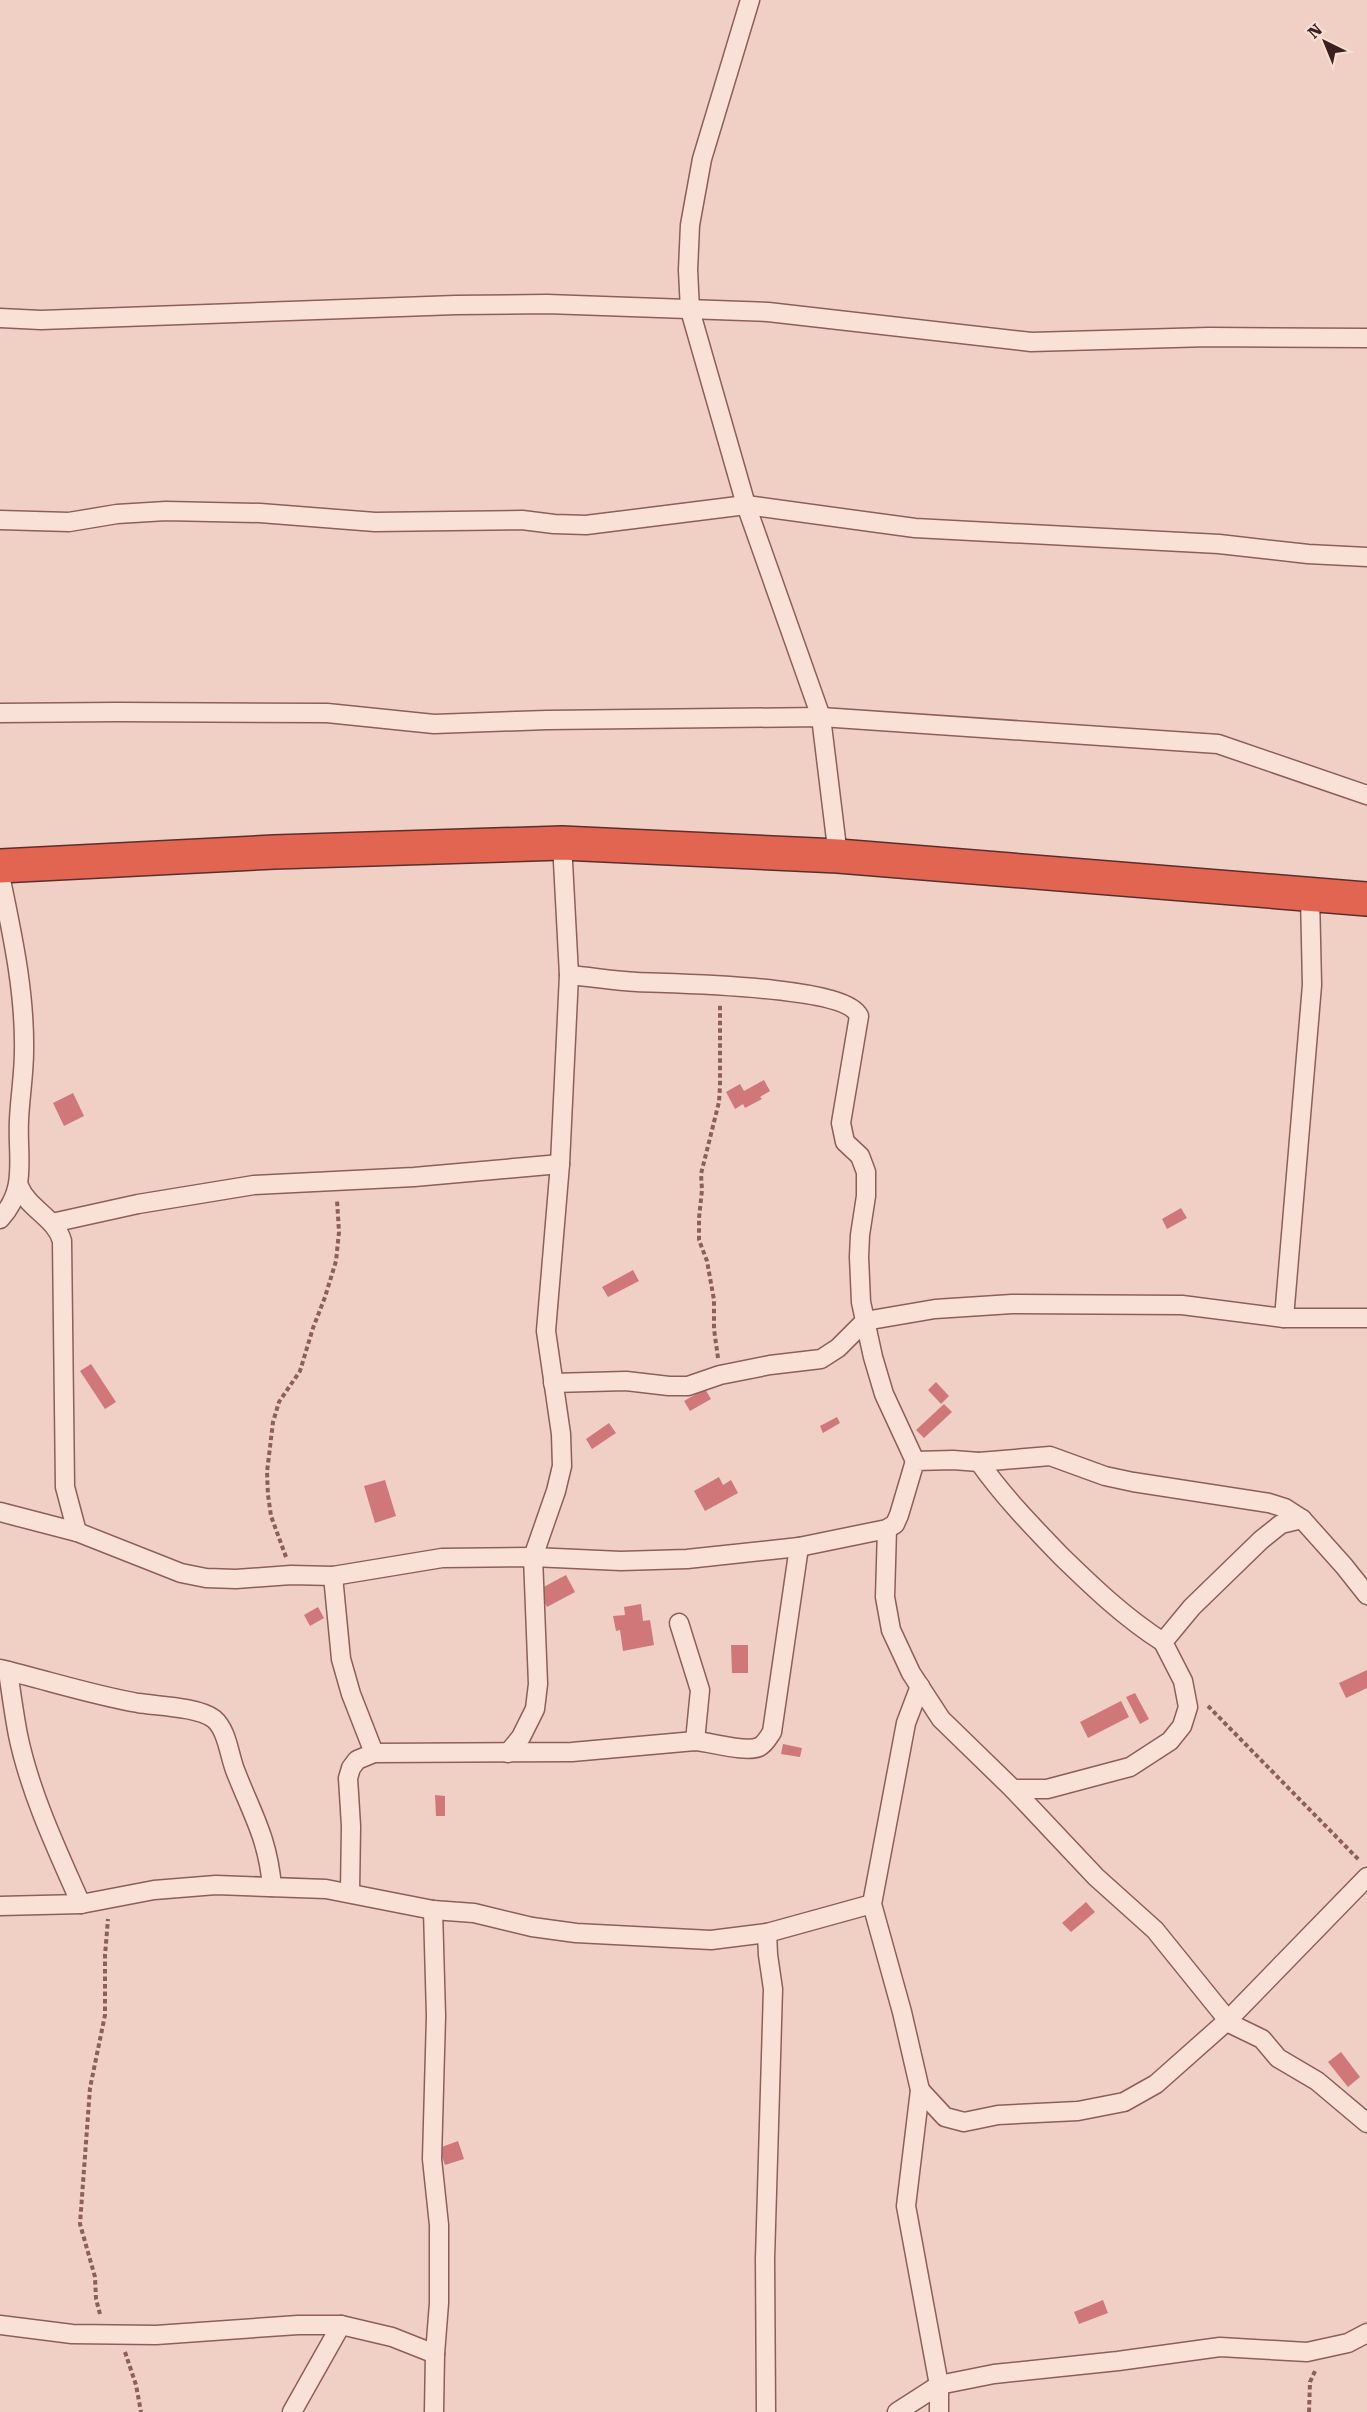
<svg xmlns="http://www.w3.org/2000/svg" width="1367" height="2412" font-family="'Roboto Serif',serif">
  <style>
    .building { fill: #d07879 }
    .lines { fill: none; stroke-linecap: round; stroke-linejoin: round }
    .street-casing { stroke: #8c5f59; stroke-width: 21 }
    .highway-casing { stroke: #592f2e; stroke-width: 36 }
    .path { stroke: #8c5f59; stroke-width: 4; stroke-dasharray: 4.5 3; stroke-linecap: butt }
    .street { stroke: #fae1d8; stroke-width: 18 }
    .highway { stroke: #e26552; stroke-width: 33 }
  </style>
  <rect width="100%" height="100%" fill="#f0d0c4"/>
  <g class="building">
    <path d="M764 1080 770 1091 760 1097 762 1099 745 1108 743 1104 735 1109 726 1092 740 1084 744 1091Z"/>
    <path d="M73 1093 84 1116 64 1126 53 1103Z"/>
    <path d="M1181 1208 1187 1218 1167 1229 1162 1219Z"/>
    <path d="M633 1270 639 1281 608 1297 602 1287Z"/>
    <path d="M91 1364 116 1402 105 1409 80 1371Z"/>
    <path d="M936 1382 949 1396 941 1404 928 1390Z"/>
    <path d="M705 1389 711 1399 690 1411 684 1401Z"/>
    <path d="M944 1404 952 1412 924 1438 916 1430Z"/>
    <path d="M837 1417 840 1423 823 1433 820 1426Z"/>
    <path d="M609 1423 616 1433 592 1449 586 1439Z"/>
    <path d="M719 1477 723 1485 731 1480 738 1493 705 1511 694 1491Z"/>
    <path d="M385 1480 396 1516 375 1523 364 1486Z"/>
    <path d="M566 1575 575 1592 547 1607 538 1590Z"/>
    <path d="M641 1604 643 1621 650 1620 654 1645 623 1651 620 1630 616 1631 613 1616 625 1615 624 1607Z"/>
    <path d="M318 1607 324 1618 310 1626 304 1615Z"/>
    <path d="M731 1645H748V1673H732Z"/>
    <path d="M1367 1670V1688L1346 1698 1339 1683Z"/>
    <path d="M1135 1693 1149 1719 1140 1724 1126 1697Z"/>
    <path d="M1121 1701 1129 1717 1088 1738 1080 1722Z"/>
    <path d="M783 1744 802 1748 800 1757 781 1754Z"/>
    <path d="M435 1795 445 1796V1816H436Z"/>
    <path d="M1086 1902 1095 1912 1071 1932 1062 1923Z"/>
    <path d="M1341 2052 1360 2077 1348 2087 1328 2062Z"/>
    <path d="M458 2141 464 2159 445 2165 439 2148Z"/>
    <path d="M1103 2300 1108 2313 1079 2324 1074 2312Z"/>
  </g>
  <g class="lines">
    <g class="street-casing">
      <g id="street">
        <path d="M750 0 702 159 690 225 688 270 690 310 746 505 821 717 838 856"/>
        <path d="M0 318 41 320 456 305 547 304 768 312 1031 342 1209 337 1367 338"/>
        <path d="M0 520 69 522 117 514 166 511 260 513 375 522 522 520 554 524 586 525 746 505 915 528 1219 544 1308 554 1367 557"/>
        <path d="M0 713 117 712 327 713 434 724 547 720 821 717 1218 744 1367 795"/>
        <path d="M0 875C12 933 25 991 24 1051 24 1074 20 1097 19 1120 17 1158 28 1189 0 1219"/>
        <path d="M569 975C592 977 615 981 637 982 674 984 845 985 859 1016L841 1123 845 1142 860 1156 866 1172V1196L860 1235 859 1257 861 1302 873 1357 884 1394 915 1461"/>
        <path d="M19 1186C28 1209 56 1218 62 1241L65 1487 77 1532"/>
        <path d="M52 1223 138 1204 254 1185 414 1177 560 1164"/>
        <path d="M1284 1318 1312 985 1310 896"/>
        <path d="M553 1383 626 1381 669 1386H688L720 1375 770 1365 821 1359 838 1348 865 1321 935 1309 1012 1304 1182 1305 1284 1318H1367"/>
        <path d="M979 1462C1003 1496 1032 1526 1061 1556 1094 1588 1124 1617 1163 1642"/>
        <path d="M0 1512 77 1532 181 1573 206 1578 236 1579 291 1575 333 1576 442 1558 533 1557 621 1561 687 1559 799 1547 887 1529 895 1524 899 1515 915 1461 953 1460 979 1462 1050 1456 1105 1476 1133 1482 1269 1503 1285 1508 1302 1519 1344 1566 1367 1595"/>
        <path d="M887 1529 885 1597 891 1630 911 1673 941 1719 1013 1789H1047L1130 1767 1170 1741 1182 1726 1188 1707 1183 1681 1163 1642 1192 1607 1261 1540 1281 1524 1302 1519"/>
        <path d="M333 1576 341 1659 351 1694 374 1753"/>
        <path d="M679 1623 700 1690 695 1741"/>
        <path d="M0 1669C46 1680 92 1695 138 1703 158 1706 199 1707 214 1719 227 1730 229 1754 235 1770 252 1814 268 1838 272 1887"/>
        <path d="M8 1671C11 1692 14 1714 18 1735 30 1793 57 1850 81 1904"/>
        <path d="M920 1686 906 1723 872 1904 902 2012 920 2090 906 2206 939 2385V2412"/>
        <path d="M508 1753 521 1737 535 1709 538 1684 533 1557 556 1491 562 1466 561 1434 546 1331 560 1164 569 975 562 843"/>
        <path d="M1013 1789 1096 1877 1155 1930 1231 2024 1262 2039 1278 2058 1317 2081 1367 2123"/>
        <path d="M350 1892 351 1826 348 1778 351 1768 357 1760 374 1753 572 1752 695 1741C711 1742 745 1753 759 1747 765 1744 768 1738 772 1732L799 1547"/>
        <path d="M0 1906 81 1904 154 1890 216 1885 326 1889 433 1910 474 1913 532 1927 576 1933 711 1940 767 1933 872 1904"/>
        <path d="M433 1910 436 2016 432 2159 439 2225V2303L435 2354 434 2412"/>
        <path d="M920 2090 945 2117 964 2122 998 2115 1078 2111 1124 2102 1156 2084 1227 2021 1367 1877"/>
        <path d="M0 2325 72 2334 156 2335 298 2325H341L392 2337 435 2354"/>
        <path d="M292 2412 341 2325"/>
        <path d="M766 2412 765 2259 773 1989 768 1955 767 1933"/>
        <path d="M897 2412 939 2385 994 2374 1118 2361 1220 2347 1307 2352 1348 2343 1367 2333"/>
      </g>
    </g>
    <g class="highway-casing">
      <path id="highway" d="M0 866 274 852 562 843 838 856 1367 899"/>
    </g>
    <g class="path">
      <path d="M718 1358 714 1329V1300L707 1261 699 1240V1218L702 1190 701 1174 719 1102 720 1086V1004"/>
      <path d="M286 1557 271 1516 268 1495 267 1472 273 1422 279 1402 300 1371 313 1328 325 1297 336 1261 339 1232 337 1200"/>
      <path d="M1208 1706 1360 1861"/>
      <path d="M100 2314 96 2299 95 2277 80 2224 90 2088 105 2015V1955L108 1919"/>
      <path d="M125 2352 136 2385 141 2412"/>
      <path d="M1309 2412 1310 2382 1316 2369"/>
    </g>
    <use href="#street" class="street"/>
    <use href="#highway" class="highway"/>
  </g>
  <g transform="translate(1325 42) rotate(317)" stroke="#f7ded4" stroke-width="4.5" paint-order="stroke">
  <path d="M0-4.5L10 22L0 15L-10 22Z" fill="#3b201e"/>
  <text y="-9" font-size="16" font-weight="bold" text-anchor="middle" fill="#3b201e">N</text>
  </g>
</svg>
